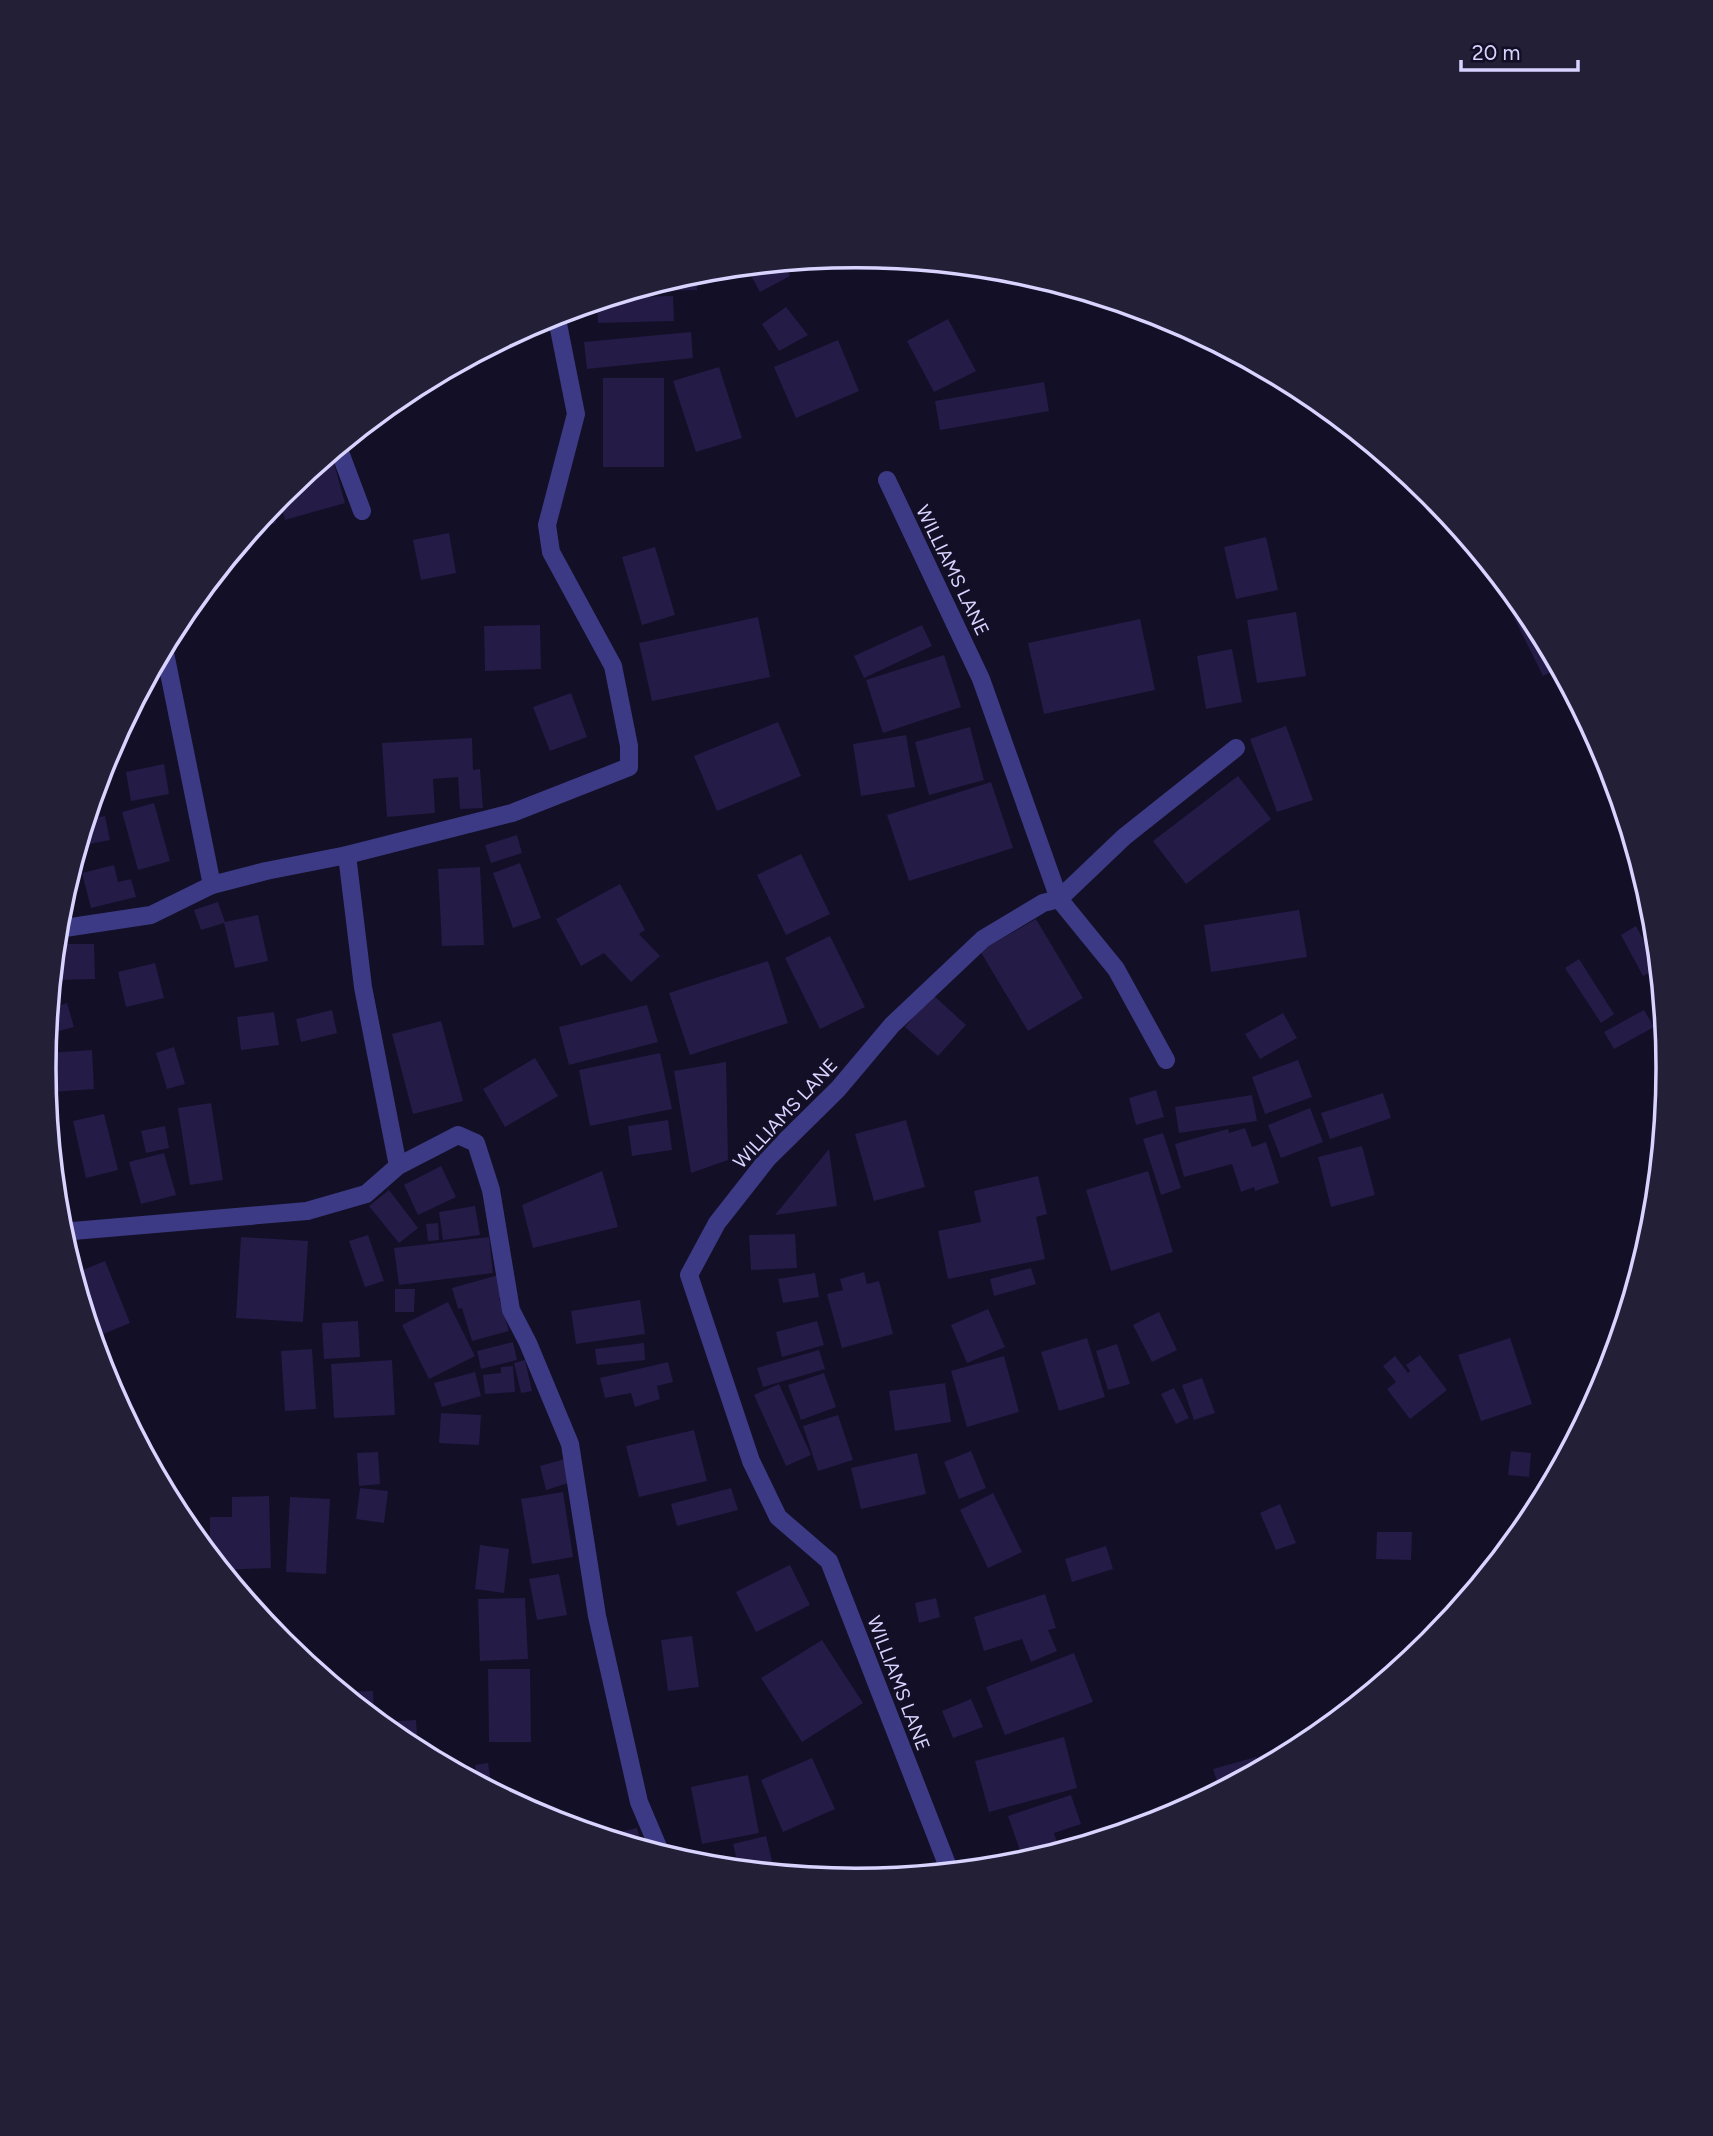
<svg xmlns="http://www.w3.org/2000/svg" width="1713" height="2136" font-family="Figtree,sans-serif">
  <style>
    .building { fill: #241b47 }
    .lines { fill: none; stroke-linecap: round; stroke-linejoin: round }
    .minor { stroke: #3d3a85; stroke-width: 18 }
    .labels { text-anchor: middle; stroke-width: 7; stroke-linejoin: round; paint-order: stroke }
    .street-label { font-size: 19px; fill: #d9d4ff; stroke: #130f26 }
    .rim { fill: none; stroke: #d9d4ff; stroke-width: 3.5 }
  </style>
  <rect width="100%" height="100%" fill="#130f26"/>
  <g class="building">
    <path d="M783 263 790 276 760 292 746 266Z"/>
    <path d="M696 271 697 290 635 291V290Z"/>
    <path d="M673 296 674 321 598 323 597 301 607 298Z"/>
    <path d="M786 307 808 335 779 351 762 324Z"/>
    <path d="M948 319 976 371 934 392 907 341Z"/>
    <path d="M691 332 693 358 587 369 584 342Z"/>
    <path d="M838 340 859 391 796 418 774 367Z"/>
    <path d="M719 367 742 438 696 452 673 381Z"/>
    <rect x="603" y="378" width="61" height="89"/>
    <path d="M1044 382 1049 411 940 430 935 401Z"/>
    <path d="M331 453 345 503 285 520 279 497Z"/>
    <path d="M272 505 276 523 253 528 270 507Z"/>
    <path d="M449 533 456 573 421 580 413 540Z"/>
    <path d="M1266 537 1278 590 1236 599 1224 547Z"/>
    <path d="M655 547 675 615 642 625 622 557Z"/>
    <path d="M1487 563 1532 617 1560 668 1543 676Z"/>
    <path d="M1296 612 1306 676 1257 683 1247 620Z"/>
    <path d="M758 617 770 677 652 701 639 643Z"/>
    <path d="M1140 619 1155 690 1044 714 1028 643Z"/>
    <path d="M540 625 541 669 485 671 484 626Z"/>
    <path d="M922 625 932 646 864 678 854 656Z"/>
    <path d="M1232 649 1242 702 1206 709 1197 656Z"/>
    <path d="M944 655 961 707 883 733 866 680Z"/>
    <path d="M571 693 587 737 550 751 533 707Z"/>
    <path d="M778 722 801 776 717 811 694 756Z"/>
    <path d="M1286 726 1313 800 1277 812 1250 739Z"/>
    <path d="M970 727 984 780 929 795 915 742Z"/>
    <path d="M906 735 915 787 861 796 853 744Z"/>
    <path d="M472 738 473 770 480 769 483 808 460 809 458 777 433 779 435 813 387 817 382 743Z"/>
    <path d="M164 764 169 794 131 801 126 772Z"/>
    <path d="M1238 776 1271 819 1186 884 1153 841Z"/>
    <path d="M991 782 1013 848 909 881 887 815Z"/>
    <path d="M154 803 170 861 138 870 122 812Z"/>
    <path d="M105 816 110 840 79 846 87 820Z"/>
    <path d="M517 835 522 853 491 863 485 845Z"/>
    <path d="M801 854 830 914 786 935 757 875Z"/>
    <path d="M520 863 541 918 513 928 493 873Z"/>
    <path d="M114 865 118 882 131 879 136 897 91 908 82 873Z"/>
    <path d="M480 867 484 945 442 946 438 869Z"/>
    <path d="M620 884 645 930 639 934 660 956 631 982 604 953 581 966 556 919Z"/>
    <path d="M218 902 225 922 258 915 268 961 235 968 224 923 201 930 194 910Z"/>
    <path d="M1299 910 1307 957 1211 972 1204 925Z"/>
    <path d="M1036 919 1083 998 1028 1031 980 951Z"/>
    <path d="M1636 926 1658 968 1643 976 1621 935Z"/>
    <path d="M830 936 865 1007 820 1029 785 958Z"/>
    <path d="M56 944H94L95 979 52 980Z"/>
    <path d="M1579 959 1614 1014 1601 1023 1565 968Z"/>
    <path d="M768 961 788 1023 690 1055 669 993Z"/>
    <path d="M155 963 164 998 126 1007 118 972Z"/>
    <path d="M933 995 966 1025 938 1056 905 1027Z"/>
    <path d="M67 1003 74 1027 47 1034 50 1009Z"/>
    <path d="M647 1005 658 1042 569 1065 559 1027Z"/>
    <path d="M332 1010 337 1033 301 1042 296 1019Z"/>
    <path d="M1644 1010 1654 1027 1614 1049 1604 1032Z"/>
    <path d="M274 1012 279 1045 241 1050 237 1017Z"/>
    <path d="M1283 1013 1297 1038 1260 1059 1245 1034Z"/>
    <path d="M441 1021 463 1101 413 1114 392 1034Z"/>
    <path d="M174 1047 185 1084 167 1089 156 1053Z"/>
    <path d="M92 1050 94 1089 51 1092 48 1053Z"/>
    <path d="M660 1053 672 1109 590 1126 579 1070Z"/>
    <path d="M535 1058 558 1096 505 1127 483 1089Z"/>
    <path d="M1298 1060 1312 1097 1265 1114 1252 1077Z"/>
    <path d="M726 1062 728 1160 691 1173 674 1071Z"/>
    <path d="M1156 1090 1164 1117 1136 1125 1129 1098Z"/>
    <path d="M1383 1093 1391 1118 1330 1139 1321 1113Z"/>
    <path d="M1252 1095 1257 1121 1179 1133 1175 1107Z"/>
    <path d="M211 1103 223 1180 190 1185 178 1108Z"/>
    <path d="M1310 1108 1323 1142 1281 1158 1268 1125Z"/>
    <path d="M104 1114 118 1170 86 1178 73 1121Z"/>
    <path d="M668 1120 672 1150 632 1156 628 1126Z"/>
    <path d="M906 1120 925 1187 874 1201 855 1134Z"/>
    <path d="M165 1126 169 1148 146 1153 141 1131Z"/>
    <path d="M1245 1128 1252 1147 1266 1142 1279 1183 1255 1191 1254 1187 1241 1192 1232 1164 1184 1177 1175 1144 1228 1129 1229 1133Z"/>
    <path d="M1163 1133 1181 1188 1161 1195 1143 1139Z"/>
    <path d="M1362 1146 1375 1195 1331 1207 1318 1157Z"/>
    <path d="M829 1149 837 1206 775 1215Z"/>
    <path d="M164 1153 176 1195 141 1204 129 1162Z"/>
    <path d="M441 1166 456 1197 418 1215 404 1185Z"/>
    <path d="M602 1171 618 1227 533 1248 522 1205Z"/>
    <path d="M1148 1171 1173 1252 1111 1271 1086 1190Z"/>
    <path d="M1038 1176 1047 1214 1036 1217 1045 1259 948 1279 938 1231 981 1222 974 1191Z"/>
    <path d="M389 1190 418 1228 399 1243 369 1206Z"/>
    <path d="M475 1206 480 1235 443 1240 439 1212Z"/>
    <path d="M438 1223 439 1240 428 1241 426 1224Z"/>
    <path d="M795 1234 797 1268 751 1270 749 1235Z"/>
    <path d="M368 1235 384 1281 365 1287 349 1241Z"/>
    <path d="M241 1237 308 1241 303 1322 236 1318Z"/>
    <path d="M489 1237 493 1273 399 1285 394 1248Z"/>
    <path d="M105 1261 130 1323 103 1334 78 1272Z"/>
    <path d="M1031 1268 1036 1284 994 1296 990 1279Z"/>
    <path d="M864 1272 867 1284 879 1281 893 1334 842 1348 827 1294 843 1290 840 1279Z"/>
    <path d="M815 1273 819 1297 783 1303 778 1279Z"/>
    <path d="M502 1274 508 1296 499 1298 509 1331 472 1341 462 1308 458 1309 452 1288Z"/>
    <path d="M395 1289H415L414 1312H395Z"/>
    <path d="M640 1300 645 1334 576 1344 571 1311Z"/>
    <path d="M448 1302 475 1356 429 1379 402 1325Z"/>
    <path d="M988 1309 1005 1347 967 1363 951 1325Z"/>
    <path d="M1159 1312 1177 1350 1152 1362 1133 1325Z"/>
    <path d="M358 1321 360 1357 324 1359 322 1323Z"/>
    <path d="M817 1321 824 1345 782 1357 776 1332Z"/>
    <path d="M1087 1338 1105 1397 1059 1411 1041 1352Z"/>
    <path d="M1510 1338 1532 1404 1481 1421 1458 1355Z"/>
    <path d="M513 1342 517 1360 481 1369 477 1351Z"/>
    <path d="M644 1343 645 1360 597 1365 595 1349Z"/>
    <path d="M1117 1344 1130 1384 1108 1390 1096 1351Z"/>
    <path d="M312 1349 316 1409 285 1411 281 1351Z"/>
    <path d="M819 1350 825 1369 763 1387 757 1368Z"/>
    <path d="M1420 1355 1447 1390 1410 1419 1387 1389 1396 1382 1383 1366 1395 1356 1408 1373 1410 1371 1406 1365Z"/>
    <path d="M1004 1356 1019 1412 967 1427 951 1371Z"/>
    <path d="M392 1360 395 1415 334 1418 331 1364Z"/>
    <path d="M525 1360 532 1391 521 1393 514 1363Z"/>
    <path d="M668 1362 673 1382 657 1386 660 1399 635 1407 631 1393 605 1398 600 1378Z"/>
    <path d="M513 1366 515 1392 485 1394 483 1375 501 1373V1367Z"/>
    <path d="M112 1369 123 1404 120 1405 103 1372Z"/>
    <path d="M475 1372 481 1396 442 1407 434 1383Z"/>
    <path d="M824 1373 836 1407 801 1420 788 1385Z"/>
    <path d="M1202 1378 1215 1413 1194 1420 1182 1385Z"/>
    <path d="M945 1383 951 1422 895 1431 889 1391Z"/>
    <path d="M779 1384 811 1455 786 1466 754 1395Z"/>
    <path d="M1174 1388 1189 1418 1176 1424 1161 1394Z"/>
    <path d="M441 1413 481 1415 479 1445 439 1443Z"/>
    <path d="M838 1415 853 1460 818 1471 803 1426Z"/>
    <path d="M694 1430 707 1481 639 1497 626 1446Z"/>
    <path d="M971 1451 986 1488 959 1499 944 1462Z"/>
    <path d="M1511 1451 1531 1453 1529 1477 1508 1475Z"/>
    <path d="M378 1452 380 1484 359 1486 357 1453Z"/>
    <path d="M917 1453 926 1494 861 1509 851 1468Z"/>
    <path d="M565 1459 572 1482 546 1490 540 1466Z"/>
    <path d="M360 1488 388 1491 384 1523 356 1519Z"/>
    <path d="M731 1488 738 1510 677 1526 671 1504Z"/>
    <path d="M563 1492 573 1557 532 1564 521 1499Z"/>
    <path d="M993 1493 1022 1552 988 1568 960 1510Z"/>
    <path d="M269 1496 271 1568 222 1570 210 1556V1517H232V1497Z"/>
    <path d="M290 1497 330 1499 326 1574 286 1572Z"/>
    <path d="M1280 1504 1296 1543 1276 1550 1260 1513Z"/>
    <path d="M1377 1532H1412L1411 1560 1376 1559Z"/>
    <path d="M480 1545 509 1549 504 1593 475 1589Z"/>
    <path d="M1106 1546 1113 1569 1072 1582 1065 1559Z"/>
    <path d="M790 1565 810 1605 756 1632 736 1592Z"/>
    <path d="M559 1574 567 1615 537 1620 529 1579Z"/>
    <path d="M1045 1594 1056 1628 1048 1630 1057 1651 1031 1662 1022 1639 984 1651 974 1617Z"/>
    <path d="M525 1598 528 1659 480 1661 478 1599Z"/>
    <path d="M936 1598 940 1617 919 1623 915 1603Z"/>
    <path d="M692 1636 699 1687 668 1691 661 1640Z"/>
    <path d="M822 1640 863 1703 802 1742 761 1678Z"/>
    <path d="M1074 1653 1093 1702 1005 1735 986 1687Z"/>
    <path d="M488 1669H530L531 1742H489Z"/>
    <path d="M373 1691 374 1718 342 1692Z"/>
    <path d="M971 1699 983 1727 953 1738 942 1711Z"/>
    <path d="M416 1720 418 1751 405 1744 382 1725V1722Z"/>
    <path d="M1064 1737 1077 1788 989 1812 975 1761Z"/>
    <path d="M1256 1757 1260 1770 1220 1791 1213 1769Z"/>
    <path d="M812 1758 835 1809 783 1832 761 1780Z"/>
    <path d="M488 1763 492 1790 466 1776 477 1775 475 1765Z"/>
    <path d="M748 1775 759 1833 702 1844 691 1787Z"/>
    <path d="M1071 1795 1081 1824 1054 1833 1060 1852 1024 1862 1008 1816Z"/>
    <path d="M637 1828 642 1848 603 1836Z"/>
    <path d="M766 1836 775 1873 739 1869 733 1844Z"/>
  </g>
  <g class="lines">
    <g class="minor">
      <path d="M338 447 362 511"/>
      <path d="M887 480 981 679 1059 899 1043 903 983 939 892 1025 838 1089 768 1158 717 1223 689 1275 751 1461 778 1517 829 1561 950 1872"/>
      <path d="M164 648 212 885"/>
      <path d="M347 855 363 987 398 1166"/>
      <path d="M58 929 151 915 212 885 266 871 347 855 512 813 629 767V746L613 666 551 552 547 525 576 414 556 314"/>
      <path d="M1166 1060 1116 969 1059 899 1124 837 1236 748"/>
      <path d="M61 1232 307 1211 366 1194 398 1166 458 1135 476 1143 491 1190 511 1310 528 1343 570 1444 597 1616 639 1802 661 1854"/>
    </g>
  </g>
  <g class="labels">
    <g class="street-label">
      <text transform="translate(953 570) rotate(64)" y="7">WILLIAMS LANE</text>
      <text transform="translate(785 1113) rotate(-47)" y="7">WILLIAMS LANE</text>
      <text transform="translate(899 1683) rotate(69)" y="7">WILLIAMS LANE</text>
    </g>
  </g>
  <path d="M0 0H1713V2136H0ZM56 1068a800 800 0 1 1 1600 0a800 800 0 1 1-1600 0Z" fill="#231f37" fill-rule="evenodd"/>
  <path class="rim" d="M56 1068a800 800 0 1 1 1600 0a800 800 0 1 1-1600 0Z"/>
  <path d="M1461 60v10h117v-10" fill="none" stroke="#d9d4ff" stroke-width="3.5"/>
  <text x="1472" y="60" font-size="21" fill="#d9d4ff" stroke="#130f26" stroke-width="5" paint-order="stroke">20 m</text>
</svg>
